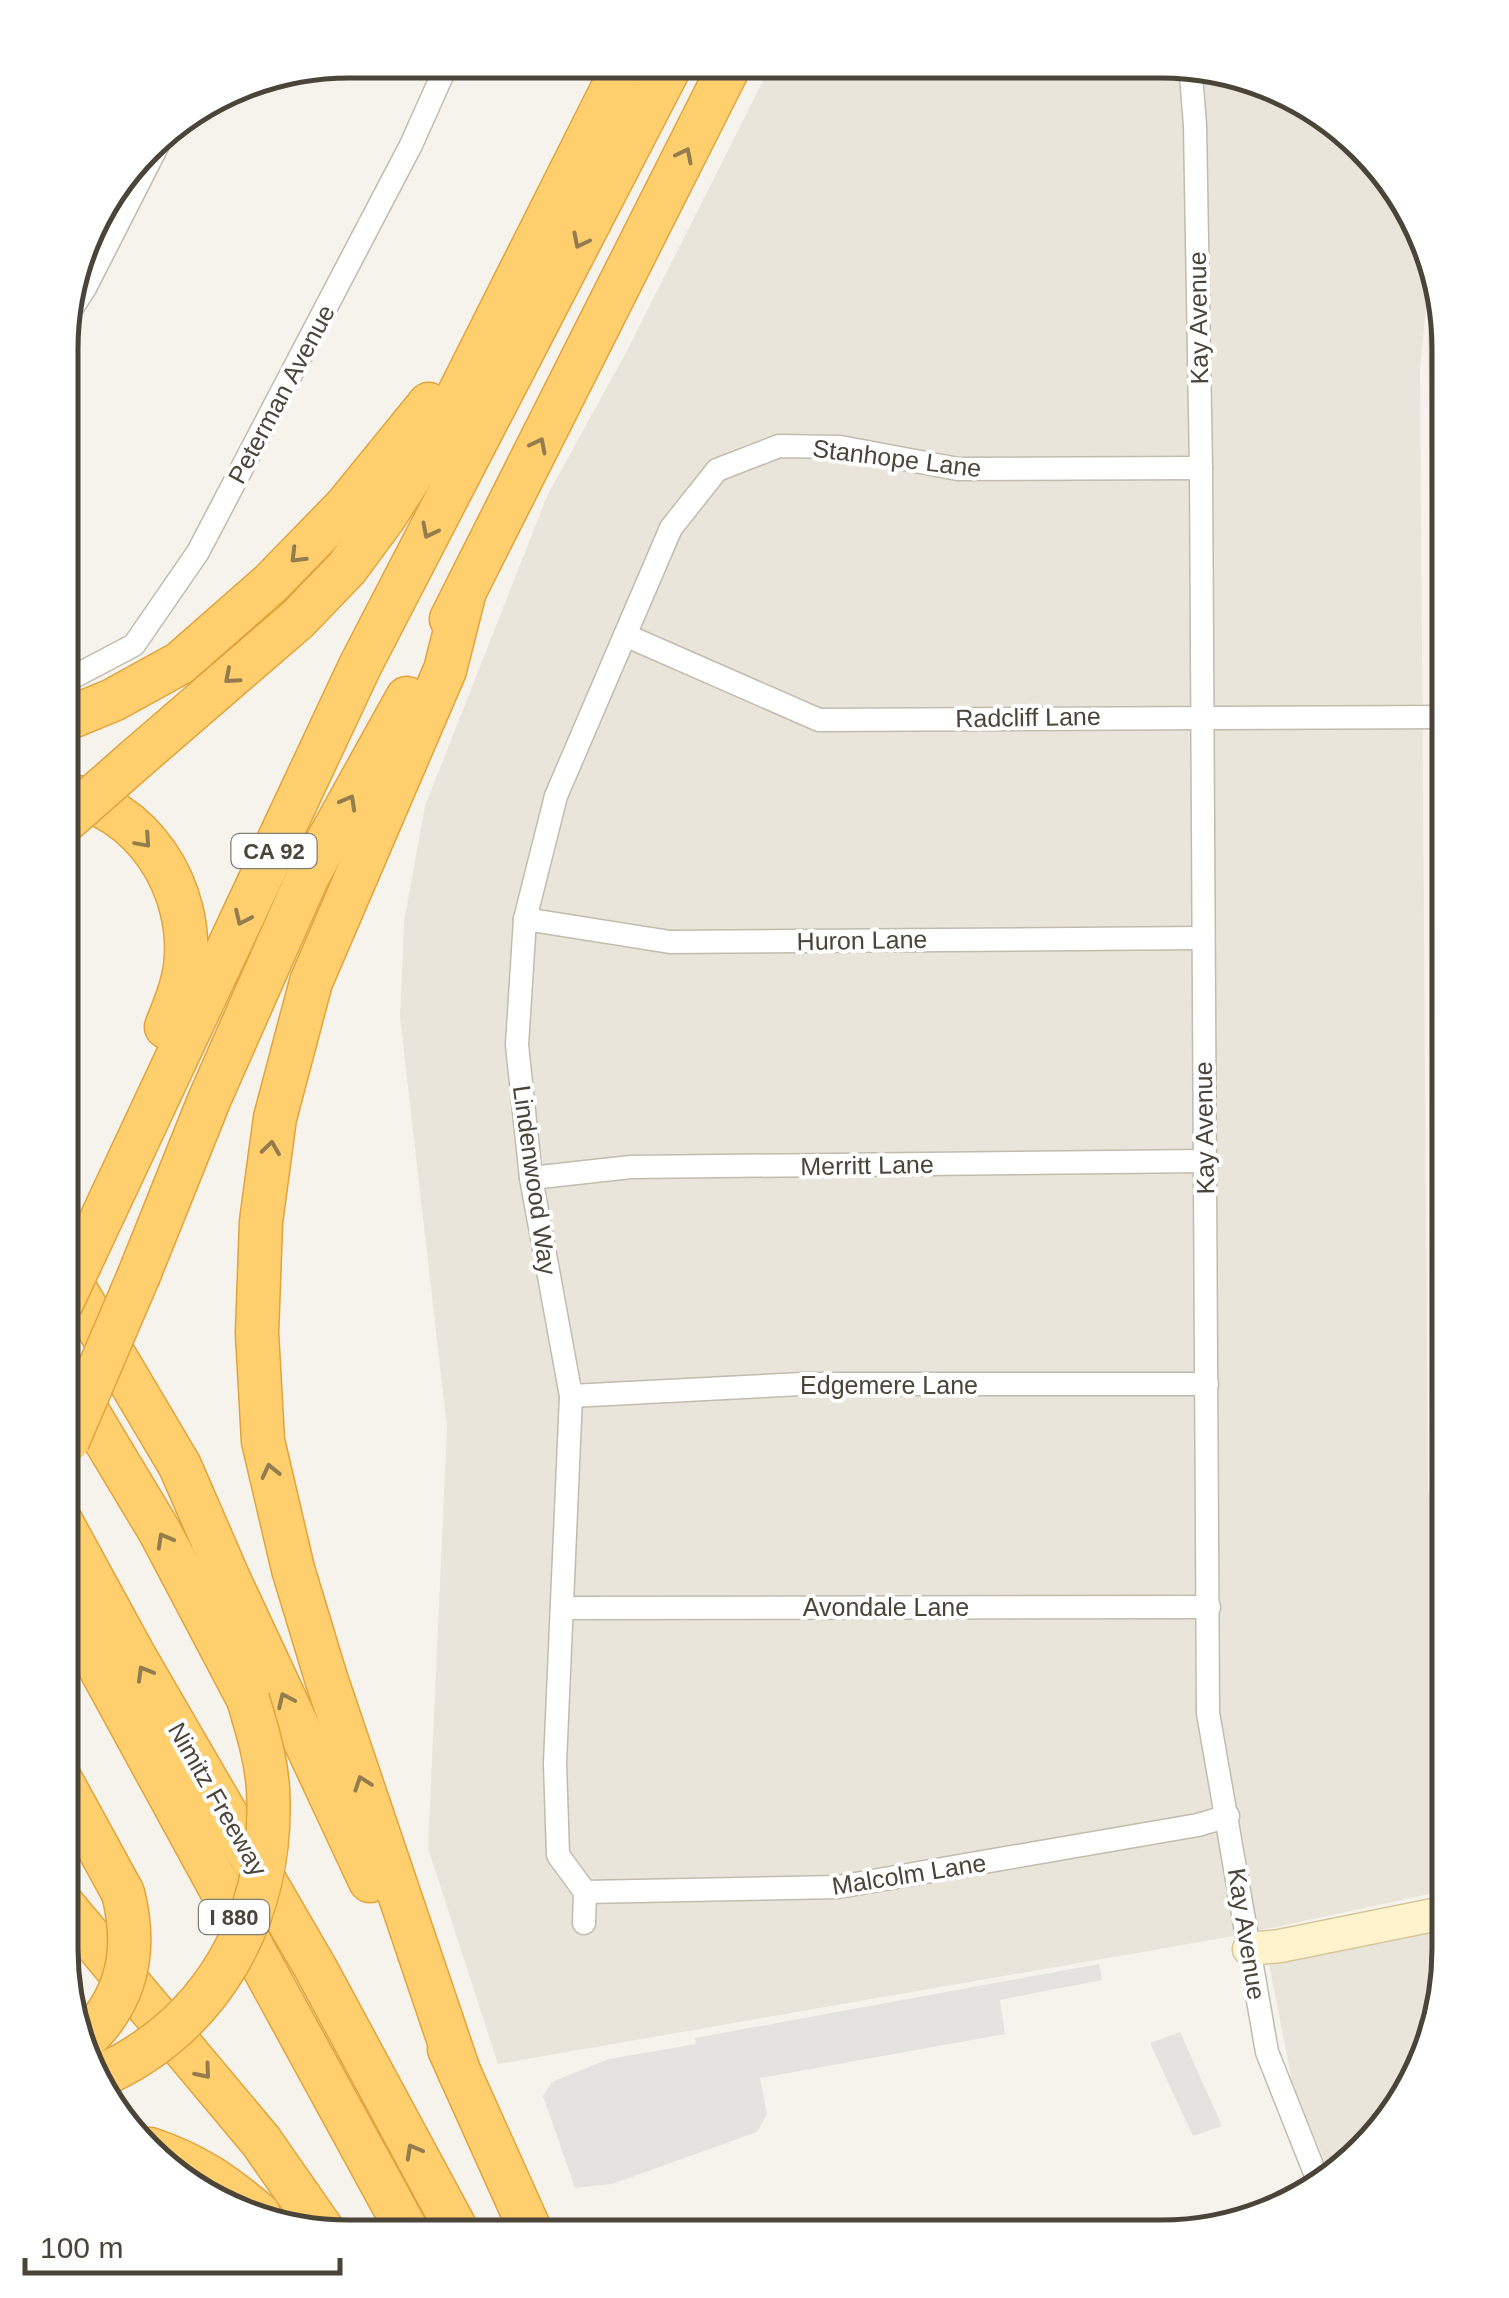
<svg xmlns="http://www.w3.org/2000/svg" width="1509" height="2298" font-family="Helvetica,sans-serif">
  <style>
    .residential { fill: #eae5da }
    .parking { fill: #e5e3e0 }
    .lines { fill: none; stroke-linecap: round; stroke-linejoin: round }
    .street-casing { stroke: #c2bbae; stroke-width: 25 }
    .secondary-casing { stroke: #d6c79b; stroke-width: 35 }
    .highway-casing { stroke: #e0a43c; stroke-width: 45 }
    .street { stroke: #fff; stroke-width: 22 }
    .secondary { stroke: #fff3cd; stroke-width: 32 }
    .highway { stroke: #ffcf6e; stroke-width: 42 }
    .highway-bridge-casing { stroke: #e0a43c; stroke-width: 45; stroke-linecap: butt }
    .highway-bridge { stroke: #ffcf6e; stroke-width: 42 }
    .oneway { stroke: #937c4e }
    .labels { text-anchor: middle; stroke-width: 8; stroke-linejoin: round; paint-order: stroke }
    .shield { fill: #fff; stroke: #817c74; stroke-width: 2.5 }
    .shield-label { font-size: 22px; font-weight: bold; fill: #4b4439 }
    .street-label { font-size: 25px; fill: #4b4439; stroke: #fff }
    .rim { fill: none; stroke: #4b4439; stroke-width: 5 }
  </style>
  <rect width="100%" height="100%" fill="#f6f3ec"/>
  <g class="residential">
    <path d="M773 61 1199 63 1337 120 1427 237 1431 258 1420 369 1428 1490 1448 1593V1890L1234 1936 498 2064 428 1848 447 1427 400 1017 404 922 425 806 548 494 628 349Z"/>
    <path d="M1448 1927V1969L1400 2110 1328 2169 1293 2086 1269 1964Z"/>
  </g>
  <g class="parking">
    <path d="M1099 1964 1102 1980 1000 2000 1005 2034 760 2078 767 2114 757 2132 612 2184 575 2188 543 2096 552 2082 609 2059 696 2044 695 2038Z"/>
    <path d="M1180 2032 1222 2126 1193 2136 1150 2043Z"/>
  </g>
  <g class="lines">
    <g class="street-casing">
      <g id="street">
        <path d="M1190 63 1195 125 1201 468 1208 1713 1267 2052 1317 2178"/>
        <path d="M63 322 85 288 167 127"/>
        <path d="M625 635 819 720 1449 717"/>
        <path d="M62 683 134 645 198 552 411 145 449 60"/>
        <path d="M525 919 670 942 1201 938"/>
        <path d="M531 1178 631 1167 1204 1161"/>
        <path d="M571 1396 802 1384H1207"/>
        <path d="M563 1608 1209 1607"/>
        <path d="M585 1892 838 1887 1198 1825 1228 1816"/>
        <path d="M584 1923 585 1892 558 1855 555 1763 571 1396 531 1178 517 1045 525 919 556 796 671 528 717 470 779 446 840 447 958 469 1201 468"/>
      </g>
    </g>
    <g class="secondary-casing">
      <g id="secondary">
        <path d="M1446 334 1449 730"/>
        <path d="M1249 1949 1280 1946 1448 1912"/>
      </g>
    </g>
    <g class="highway-casing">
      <g id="highway">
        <path d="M451 619 732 61"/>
        <path d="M62 721 113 700 180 663 270 584 346 506 429 404"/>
        <path d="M136 759 298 619 347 568 386 515 441 429 626 61"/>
        <path d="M62 794C142 805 195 889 185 967 182 988 174 1007 166 1027"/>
        <path d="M81 1262 360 666 673 61"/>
        <path d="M61 1265 180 1466 229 1579 370 1881"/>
        <path d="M139 1275 210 1098 308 876 407 698"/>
        <path d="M61 1367 160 1532 248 1699"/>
        <path d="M61 1521 134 1655 316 1969 460 2236"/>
        <path d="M61 1597 410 2236"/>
        <path d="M60 1778 123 1893"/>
        <path d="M60 1901 261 2141 327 2236"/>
        <path d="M449 2049 533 2236"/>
        <path d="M460 2074 326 1678 293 1569 263 1441 257 1333 261 1222 275 1118 311 982 445 670 464 595"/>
        <path d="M150 2149C195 2164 224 2184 259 2214"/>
      </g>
    </g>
    <use href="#street" class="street"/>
    <use href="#secondary" class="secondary"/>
    <use href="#highway" class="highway"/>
    <g class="highway-bridge-casing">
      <g id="highway-bridge">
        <path d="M62 824 136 759"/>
        <path d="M61 1305 81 1262"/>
        <path d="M68 1441 139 1275"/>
        <path d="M79 2045C127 2003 138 1952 123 1893"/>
        <path d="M96 2078C213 2027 275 1915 268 1789 266 1758 257 1729 248 1699"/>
      </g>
    </g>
    <use href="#highway-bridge" class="highway-bridge"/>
  </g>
  <defs><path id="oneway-chevron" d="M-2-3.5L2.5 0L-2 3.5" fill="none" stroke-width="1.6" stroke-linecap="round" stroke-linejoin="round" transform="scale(2.5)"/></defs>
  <g class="oneway">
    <use href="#oneway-chevron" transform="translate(685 155) rotate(-63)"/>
    <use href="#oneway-chevron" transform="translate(580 241) rotate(117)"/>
    <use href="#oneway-chevron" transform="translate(539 445) rotate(-63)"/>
    <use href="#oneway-chevron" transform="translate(429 531) rotate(117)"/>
    <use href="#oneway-chevron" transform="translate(297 556) rotate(135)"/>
    <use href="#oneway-chevron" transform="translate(231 677) rotate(139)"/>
    <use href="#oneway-chevron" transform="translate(349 802) rotate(-61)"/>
    <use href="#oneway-chevron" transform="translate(144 841) rotate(48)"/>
    <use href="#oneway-chevron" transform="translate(242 918) rotate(115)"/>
    <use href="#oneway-chevron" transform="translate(271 1148) rotate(-82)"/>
    <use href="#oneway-chevron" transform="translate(270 1471) rotate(-103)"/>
    <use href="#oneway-chevron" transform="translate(164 1540) rotate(-119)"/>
    <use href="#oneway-chevron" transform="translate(144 1673) rotate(-120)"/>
    <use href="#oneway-chevron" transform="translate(285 1700) rotate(-115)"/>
    <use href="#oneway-chevron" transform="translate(362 1783) rotate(-109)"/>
    <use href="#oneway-chevron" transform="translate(204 2072) rotate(50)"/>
    <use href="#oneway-chevron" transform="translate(413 2151) rotate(-119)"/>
  </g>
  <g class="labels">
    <g class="shield">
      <rect x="231.5" y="834" width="85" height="34" rx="8"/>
      <rect x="199" y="1900" width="70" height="34" rx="8"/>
    </g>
    <g class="shield-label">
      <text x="274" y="859">CA 92</text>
      <text x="234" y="1925">I 880</text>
    </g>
    <g class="street-label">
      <text transform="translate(1198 318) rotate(-91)" y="9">Kay Avenue</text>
      <text transform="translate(281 394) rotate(-62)" y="9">Peterman Avenue</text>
      <text transform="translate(897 458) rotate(7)" y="9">Stanhope Lane</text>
      <text transform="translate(1028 717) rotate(-1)" y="9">Radcliff Lane</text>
      <text transform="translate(862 940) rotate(-1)" y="9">Huron Lane</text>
      <text transform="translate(1204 1128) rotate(-91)" y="9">Kay Avenue</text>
      <text transform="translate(867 1165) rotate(-1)" y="9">Merritt Lane</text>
      <text transform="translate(535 1180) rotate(82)" y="9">Lindenwood Way</text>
      <text x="889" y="1394">Edgemere Lane</text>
      <text x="886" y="1616">Avondale Lane</text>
      <text transform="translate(218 1799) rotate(60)" y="9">Nimitz Freeway</text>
      <text transform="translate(909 1874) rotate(-9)" y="9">Malcolm Lane</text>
      <text transform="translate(1247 1934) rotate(81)" y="9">Kay Avenue</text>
    </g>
  </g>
  <path d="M0 0H1509V2298H0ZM349 78H1161A271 271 0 0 1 1432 349V1949A271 271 0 0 1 1161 2220H349A271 271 0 0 1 78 1949V349A271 271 0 0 1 349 78Z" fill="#fff" fill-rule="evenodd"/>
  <path class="rim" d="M349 78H1161A271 271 0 0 1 1432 349V1949A271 271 0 0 1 1161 2220H349A271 271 0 0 1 78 1949V349A271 271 0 0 1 349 78Z"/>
  <path d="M25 2258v15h315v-15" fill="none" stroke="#4b4439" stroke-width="5"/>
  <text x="40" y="2258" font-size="30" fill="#4b4439" stroke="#ffffff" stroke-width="8" paint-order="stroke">100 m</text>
</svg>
